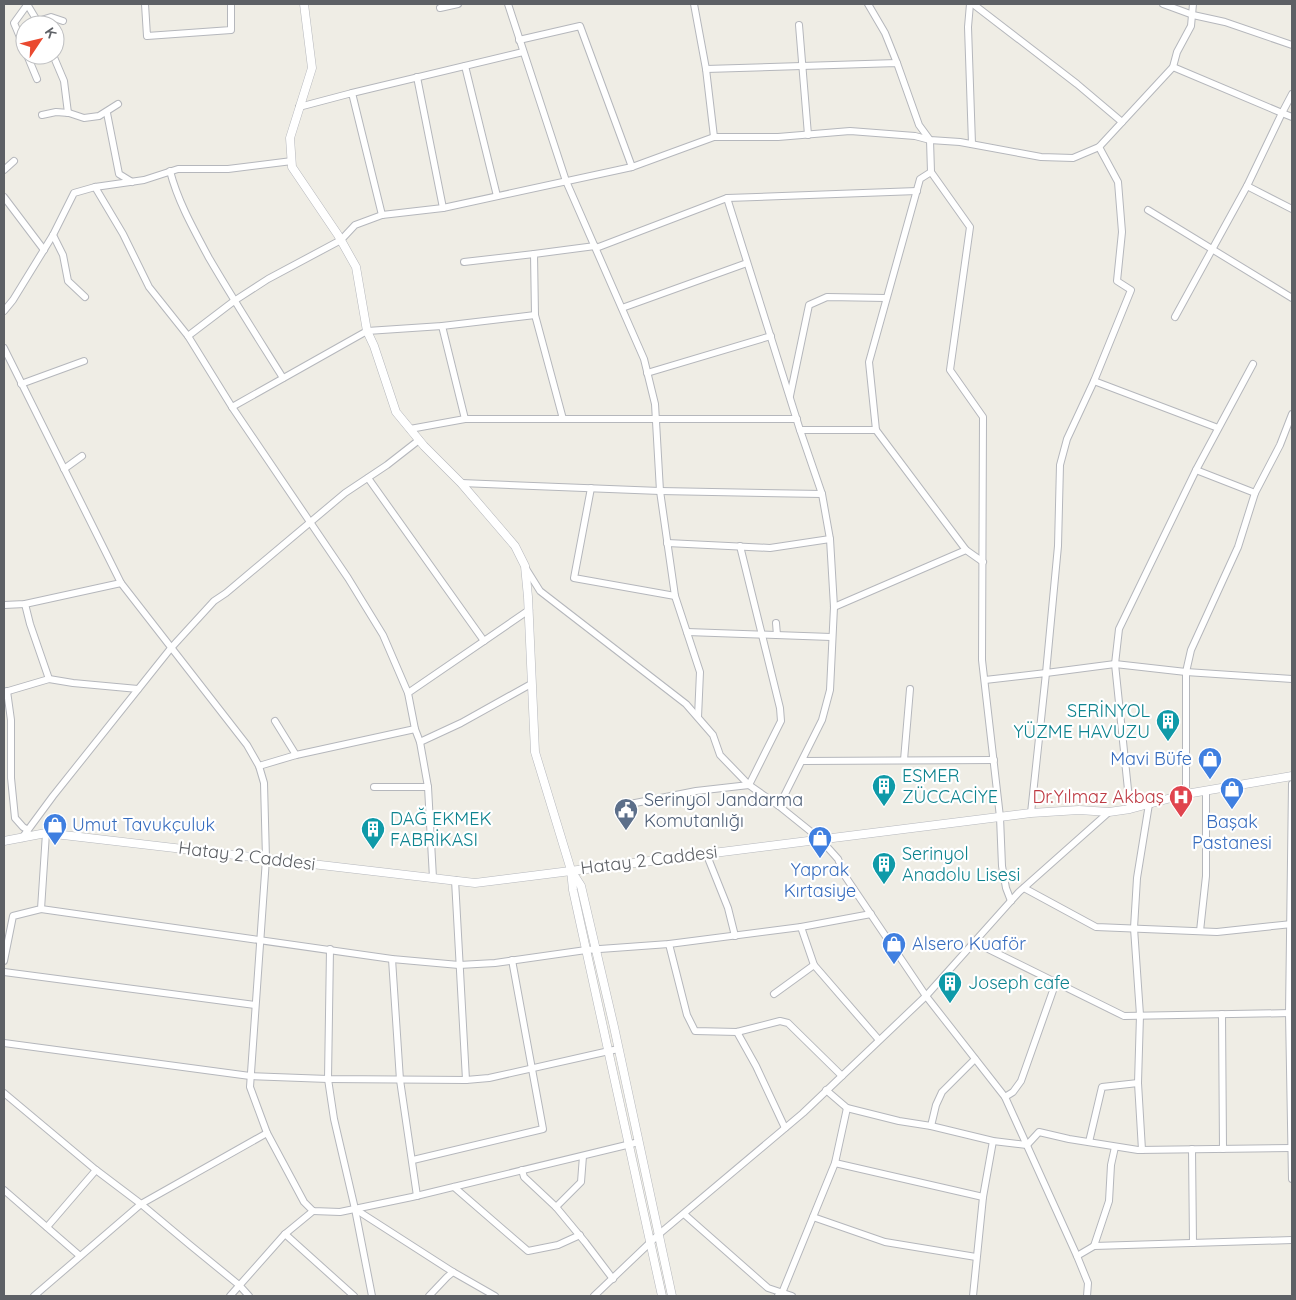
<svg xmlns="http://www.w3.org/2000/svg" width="1296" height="1300" font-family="Quicksand,sans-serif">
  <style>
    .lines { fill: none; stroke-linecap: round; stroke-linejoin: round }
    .minor-casing { stroke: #b5b7bc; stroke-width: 8 }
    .tertiary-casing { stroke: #b5b7bc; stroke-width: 9 }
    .minor { stroke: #fff; stroke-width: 6 }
    .tertiary { stroke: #fff; stroke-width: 8 }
    .labels { text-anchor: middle; stroke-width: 4.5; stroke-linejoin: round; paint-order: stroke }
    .culture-label { font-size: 18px; fill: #0d838f; stroke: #fff; text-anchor: start }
    .shop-label { font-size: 18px; fill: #366cbe; stroke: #fff }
    .health-label { font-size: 18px; fill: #be3a42; stroke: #fff; text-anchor: end }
    .service-label { font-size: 18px; fill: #4e5e75; stroke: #fff; text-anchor: start }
    .street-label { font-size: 18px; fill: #5d6065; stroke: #fff }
  </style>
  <rect width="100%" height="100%" fill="#efede5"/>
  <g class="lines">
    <g class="minor-casing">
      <g id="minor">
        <path d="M27 4 39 24"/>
        <path d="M145 4 147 36 231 30V4"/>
        <path d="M508 4 566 181 644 359 655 404 660 491 675 596 700 672 698 717"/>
        <path d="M694 4 706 69 714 137"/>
        <path d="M868 4 885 33 897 63"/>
        <path d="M970 4 968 27 972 144"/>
        <path d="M973 4 1077 84 1122 122"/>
        <path d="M1163 4 1193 15 1225 22 1292 45"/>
        <path d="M440 8 458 4"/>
        <path d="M38 21 51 17 63 21"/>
        <path d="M799 25 808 135"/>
        <path d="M519 40 580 26 632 167"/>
        <path d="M25 49 14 23 27 5"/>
        <path d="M27 55 37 79"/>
        <path d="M53 55 64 81 68 113"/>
        <path d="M465 66 497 196"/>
        <path d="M1173 67 1282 113 1247 186 1175 317"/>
        <path d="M706 69 897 63 919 125 930 140 931 172 970 227 950 370 983 417 982 660 1000 817 1002 866 1006 888 1011 901"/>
        <path d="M417 77 443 208"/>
        <path d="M352 93 523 52"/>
        <path d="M1292 94 1282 113 1292 117"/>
        <path d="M299 107 352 93 382 215"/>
        <path d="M107 113 119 174 132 182"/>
        <path d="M42 115 56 112 69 113 84 118 99 116 118 104"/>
        <path d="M1099 147 1118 182 1122 232 1117 281 1131 290 1094 381 1067 439 1060 465 1058 546 1046 673 1115 664 1186 672 1292 679"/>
        <path d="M4 170 14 161"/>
        <path d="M170 171C178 202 194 230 209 258 233 299 258 338 283 378"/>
        <path d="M1247 186 1292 209"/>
        <path d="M95 187 123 234 149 287 188 336 232 407 348 578 383 635 408 693"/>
        <path d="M4 197 44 250"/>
        <path d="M727 198 800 430"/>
        <path d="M1148 210 1292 298"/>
        <path d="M53 235 63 255 68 281 85 297"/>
        <path d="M596 248 727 198 917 191"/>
        <path d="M464 262 534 254"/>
        <path d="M622 308 747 263"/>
        <path d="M4 311 13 300 53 235 74 193 95 187 144 180 178 169H228L292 161"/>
        <path d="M442 326 465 419"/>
        <path d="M188 336 234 301 268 279 341 240 355 225 382 215 443 208 632 167 714 137H778L850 131 915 136 930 140 960 142 1041 157 1073 158 1099 147 1173 67 1177 52 1191 26 1193 4"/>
        <path d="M4 348 121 583"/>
        <path d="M647 373 771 336"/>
        <path d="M1094 381 1218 428"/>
        <path d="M21 384 84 361"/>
        <path d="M790 396 809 305 827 297 886 298"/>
        <path d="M232 407 367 331 442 326 535 315"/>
        <path d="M563 419 535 315 534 254 595 246"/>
        <path d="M410 429 465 419H797"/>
        <path d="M876 430 966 550"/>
        <path d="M64 469 82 456"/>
        <path d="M368 478 484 641"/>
        <path d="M461 483 660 491 822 494"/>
        <path d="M591 488 574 578 675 596"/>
        <path d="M1255 493 1280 445 1292 414"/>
        <path d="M667 543 770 548 830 539"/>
        <path d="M525 567 540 591 686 704 713 735 720 755 749 785 779 806 820 839 838 859 845 876 926 996 1005 1097 1077 1256 1088 1283 1087 1296"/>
        <path d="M25 604 30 624 49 679"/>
        <path d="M4 605 25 604 121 583 247 745 259 766 264 783 266 859 250 1087 267 1133 304 1202 313 1211 340 1212 412 1197 639 1142"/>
        <path d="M834 607 966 550 983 562"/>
        <path d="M776 623 777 635"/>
        <path d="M687 632 831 637"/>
        <path d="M985 680 1046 673 1031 813"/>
        <path d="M7 691 11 720V778L15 818 23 827 28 830"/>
        <path d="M5 692 49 679 73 683 138 689"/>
        <path d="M275 721 296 755"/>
        <path d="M420 742 461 723 531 684"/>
        <path d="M904 760 910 689"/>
        <path d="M803 761 994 760"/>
        <path d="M259 766 296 755 415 729"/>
        <path d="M1292 784 1289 1013 1292 1179"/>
        <path d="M374 787H428"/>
        <path d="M1186 794V672L1191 650 1238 547 1255 493 1196 470"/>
        <path d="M620 806 696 791 749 785 781 721 780 708 740 546"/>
        <path d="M779 806 822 720 830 690 834 607 830 539 822 494 800 430H876L869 362 920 179 931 172"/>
        <path d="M1130 809 1115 664 1119 629 1196 470 1253 364"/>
        <path d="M22 838 53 796 171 648 214 601 226 593 345 493 387 465 419 440"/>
        <path d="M706 853 728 908 735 936"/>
        <path d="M433 878 428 787 420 742 415 729 408 693 529 610"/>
        <path d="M455 880 466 1080 489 1078 618 1049"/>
        <path d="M1024 888 1096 927 1217 932 1292 924"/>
        <path d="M41 909 392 959 459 965 495 963 586 950 669 944 801 927"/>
        <path d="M871 914 801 927 814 965 879 1040"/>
        <path d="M1200 931 1206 876V791"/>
        <path d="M974 942 1124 1016 1291 1013"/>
        <path d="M669 944 687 1015 695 1031 737 1032 780 1021 788 1023 842 1076"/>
        <path d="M330 949 328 1079 334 1119 355 1209 372 1296"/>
        <path d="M392 959 400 1080 417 1196"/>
        <path d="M4 961 13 916 41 909 46 833"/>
        <path d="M4 972 255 1005"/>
        <path d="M774 994 814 965"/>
        <path d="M1222 1014 1223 1149"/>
        <path d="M737 1032 756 1066 785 1128"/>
        <path d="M4 1043 250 1076 328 1079 466 1080"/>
        <path d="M826 1090 847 1108 899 1121 931 1126 936 1105 942 1092 975 1059"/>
        <path d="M4 1093 96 1170 141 1204 190 1245 239 1285 249 1296"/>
        <path d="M1005 1097 1013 1092 1021 1081 1056 982"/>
        <path d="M931 1126 993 1141 1027 1145 1039 1132 1069 1139 1138 1150 1292 1148"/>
        <path d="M1089 1142 1102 1087 1138 1083"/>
        <path d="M1192 1149 1193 1243"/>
        <path d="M1142 1150 1138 1083 1140 1015 1134 928 1137 878 1149 804"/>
        <path d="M413 1160 543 1129 512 960"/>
        <path d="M835 1163 983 1197"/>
        <path d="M522 1170 524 1177 556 1207 581 1182 583 1156"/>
        <path d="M454 1187 528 1251 558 1245 580 1235"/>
        <path d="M4 1190 80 1256"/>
        <path d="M556 1207 585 1242 613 1279"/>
        <path d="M355 1209 453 1272 495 1296"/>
        <path d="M684 1214 768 1288 792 1296"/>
        <path d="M813 1217 885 1242 976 1257"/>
        <path d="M47 1227 96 1170"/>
        <path d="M285 1234 354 1296"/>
        <path d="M1094 1246 1109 1201 1111 1165 1115 1147"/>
        <path d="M1077 1256 1094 1246 1292 1240"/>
        <path d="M34 1296 141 1204 267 1133"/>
        <path d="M230 1296 285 1234 313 1211"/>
        <path d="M429 1296 447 1277 453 1272"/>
        <path d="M594 1296 658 1235 803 1113 926 996 1019 892 1109 812"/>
        <path d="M778 1296 782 1293 835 1163 847 1108"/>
        <path d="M973 1296 983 1197 993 1141"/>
      </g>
    </g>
    <g class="tertiary-casing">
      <g id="tertiary">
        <path d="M304 4 312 68 290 138 292 167 338 235 356 267 367 331 374 346 396 412 424 446 461 483 515 546 525 566 528 597 535 752 571 870 573 890 662 1296"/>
        <path d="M4 841 46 833 475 883 1031 813 1079 810 1109 812 1130 809 1186 794 1292 776"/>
        <path d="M572 872 581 886 614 1027 672 1296"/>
      </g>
    </g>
    <use href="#minor" class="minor"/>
    <use href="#tertiary" class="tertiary"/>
  </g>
  <defs>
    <g id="building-pin" transform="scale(1.25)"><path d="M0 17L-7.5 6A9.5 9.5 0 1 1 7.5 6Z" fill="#0f9aa8" stroke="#fff"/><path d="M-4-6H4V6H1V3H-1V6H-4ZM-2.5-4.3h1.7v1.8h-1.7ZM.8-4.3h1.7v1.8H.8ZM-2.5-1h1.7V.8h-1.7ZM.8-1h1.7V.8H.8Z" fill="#fff"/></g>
    <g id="shop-pin" transform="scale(1.25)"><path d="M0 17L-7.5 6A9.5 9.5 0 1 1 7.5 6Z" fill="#3f7fe0" stroke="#fff"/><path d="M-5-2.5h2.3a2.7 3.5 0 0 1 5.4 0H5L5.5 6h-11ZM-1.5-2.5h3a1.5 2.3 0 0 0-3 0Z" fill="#fff"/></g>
    <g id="hospital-pin" transform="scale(1.25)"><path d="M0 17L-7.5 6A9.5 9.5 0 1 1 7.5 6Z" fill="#e0444e" stroke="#fff"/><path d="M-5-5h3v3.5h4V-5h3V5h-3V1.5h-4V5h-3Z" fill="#fff"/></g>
    <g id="civic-pin" transform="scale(1.25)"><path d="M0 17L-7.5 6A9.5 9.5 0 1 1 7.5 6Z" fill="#5c6f8a" stroke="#fff"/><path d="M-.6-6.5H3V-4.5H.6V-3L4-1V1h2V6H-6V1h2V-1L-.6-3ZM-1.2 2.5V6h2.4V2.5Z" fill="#fff"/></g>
  </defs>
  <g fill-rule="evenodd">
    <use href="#building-pin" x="1168" y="721"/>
    <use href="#shop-pin" x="1210" y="759"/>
    <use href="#building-pin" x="884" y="786"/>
    <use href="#shop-pin" x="1232" y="789"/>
    <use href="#hospital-pin" x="1181" y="797"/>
    <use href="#civic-pin" x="626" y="810"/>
    <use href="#shop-pin" x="55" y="825"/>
    <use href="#building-pin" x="373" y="829"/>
    <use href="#shop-pin" x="820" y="838"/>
    <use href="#building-pin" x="884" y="864"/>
    <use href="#shop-pin" x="894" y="944"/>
    <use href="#building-pin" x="950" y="983"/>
  </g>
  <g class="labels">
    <g class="culture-label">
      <text x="1150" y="717" text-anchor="end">SERİNYOL<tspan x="1150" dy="21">YÜZME HAVUZU</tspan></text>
      <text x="902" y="782">ESMER<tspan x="902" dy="21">ZÜCCACİYE</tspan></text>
      <text x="390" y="825">DAĞ EKMEK<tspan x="390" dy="21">FABRİKASI</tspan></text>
      <text x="902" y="860">Serinyol<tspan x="902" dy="21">Anadolu Lisesi</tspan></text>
      <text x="968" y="989">Joseph cafe</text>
    </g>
    <g class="shop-label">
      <text x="1192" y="765" text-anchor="end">Mavi Büfe</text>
      <text x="1232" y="828">Başak<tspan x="1232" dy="21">Pastanesi</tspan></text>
      <text x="72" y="831" text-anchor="start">Umut Tavukçuluk</text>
      <text x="820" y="876">Yaprak<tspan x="820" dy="21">Kırtasiye</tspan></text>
      <text x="912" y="950" text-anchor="start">Alsero Kuaför</text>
    </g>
    <g class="health-label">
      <text x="1164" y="803">Dr.Yılmaz Akbaş</text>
    </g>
    <g class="service-label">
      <text x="644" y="806">Serinyol Jandarma<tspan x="644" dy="21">Komutanlığı</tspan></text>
    </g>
    <g class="street-label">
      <text transform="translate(247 856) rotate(7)" y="6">Hatay 2 Caddesi</text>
      <text transform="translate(649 860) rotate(-7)" y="6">Hatay 2 Caddesi</text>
    </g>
  </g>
  <rect width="1296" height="1300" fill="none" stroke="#5d6065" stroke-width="10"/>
  <g transform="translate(40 40) rotate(55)"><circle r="24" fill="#ffffff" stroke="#bebfc1"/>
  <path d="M0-4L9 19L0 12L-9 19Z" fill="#ea4a30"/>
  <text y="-8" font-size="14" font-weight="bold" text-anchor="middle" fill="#5d6065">K</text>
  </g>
</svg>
